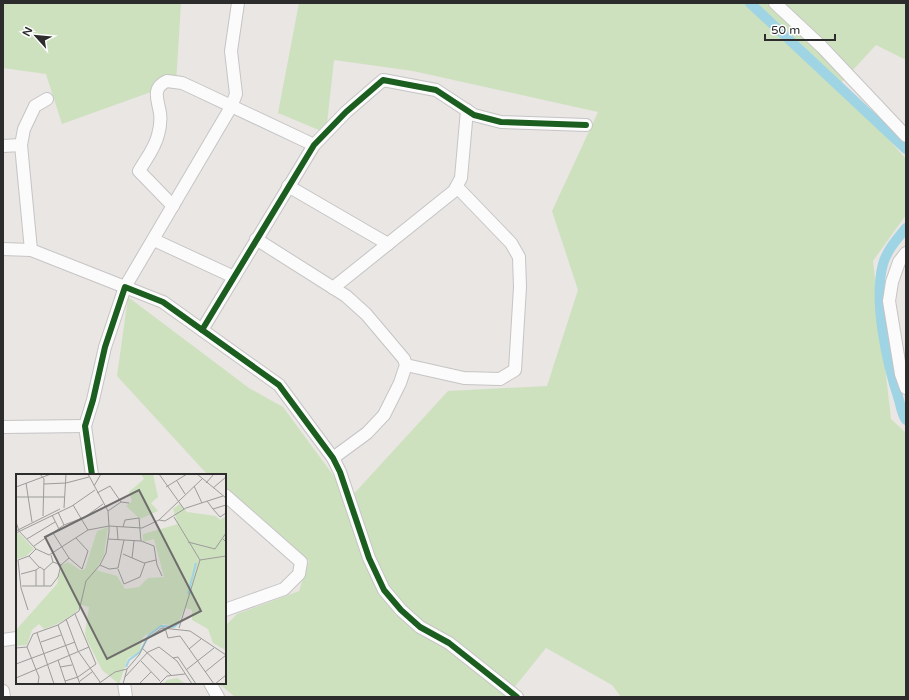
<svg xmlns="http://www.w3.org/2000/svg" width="909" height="700" font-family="'Varela Round',sans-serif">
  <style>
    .green { fill: #cee1bf }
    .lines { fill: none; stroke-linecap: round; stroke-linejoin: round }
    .canal { stroke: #9ed4e3; stroke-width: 10 }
    .minor-casing { stroke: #c6c4c5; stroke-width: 14 }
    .minor { stroke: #fcfbfb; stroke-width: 12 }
    .cycleway-casing { stroke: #fff; stroke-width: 8 }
    .cycleway { stroke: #1b5e20; stroke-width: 6 }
    .inset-river { fill: none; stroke: #9ed4e3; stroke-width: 2 }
    .inset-road { fill: none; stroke: #9d9c9a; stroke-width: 1 }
    .view { fill: #6e6d6c; fill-opacity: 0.15; stroke: #6e6d6c; stroke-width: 2 }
    .inset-edge { fill: none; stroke: #2c2c2c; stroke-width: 2 }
  </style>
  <rect width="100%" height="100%" fill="#e9e6e3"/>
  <g class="green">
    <path d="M3 3H181L176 83 62 124 46 74 3 68Z"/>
    <path d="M299 3H906V60L876 45 840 84 906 159V215L873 261 891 419 906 433V697H621L612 685 546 648 513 689 516 697H235L218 683H225V626L237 614 299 591 309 561 225 489V475H208L206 473 117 376 128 297 249 388 283 407 350 498 448 391 547 386 578 290 552 211 598 112 413 71 334 60 326 133 278 113Z"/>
  </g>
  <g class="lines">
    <g class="canal">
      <path d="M750 3 906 149"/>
      <path d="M906 228C897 239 887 250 883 264 873 301 887 364 899 400 901 407 902 415 906 420"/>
    </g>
    <g class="minor-casing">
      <g id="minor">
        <path d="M775 3 822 47 906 136"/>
        <path d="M3 146 21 145"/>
        <path d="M288 186 388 244"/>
        <path d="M173 206 139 171C146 159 155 148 158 135 160 128 161 120 160 113 158 100 151 88 167 81L182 83 193 88 314 145"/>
        <path d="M256 239 346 296 366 314 404 359 406 365 400 383 384 415 367 433 333 458"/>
        <path d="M154 240 234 277"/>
        <path d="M3 249 31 250 125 287 231 107 236 94 231 51 238 3"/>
        <path d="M31 250 21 145 24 129 35 106 47 99"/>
        <path d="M906 253 899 262 892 282 889 301 901 374 906 388"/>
        <path d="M333 288 454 191 461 178 467 110"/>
        <path d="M202 330 314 145 346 112 383 80 436 90 474 115 501 122 586 125"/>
        <path d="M406 365 464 378 500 379 515 370 520 287 519 257 511 243 457 187"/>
        <path d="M3 427 85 426"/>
        <path d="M92 475 85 426 93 400 105 347 125 287 163 302 279 385 333 458 340 472 369 558 384 590 401 610 420 627 449 643 517 697"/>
        <path d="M225 495 301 562 299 574 284 589 225 610"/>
        <path d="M3 640 17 638"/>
        <path d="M124 683 126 697"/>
        <path d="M210 683 218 697"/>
        <path d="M3 691 4 697"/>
      </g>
    </g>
    <use href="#minor" class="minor"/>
    <g class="cycleway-casing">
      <g id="cycleway">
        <path d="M202 330 314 145 346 112 383 80 436 90 474 115 501 122 586 125"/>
        <path d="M92 475 85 426 93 400 105 347 125 287 163 302 279 385 333 458 340 472 369 558 384 590 401 610 420 627 449 643 517 697"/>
      </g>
    </g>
    <use href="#cycleway" class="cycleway"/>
  </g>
  <g transform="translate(16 474)">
    <rect width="210" height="210" fill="#e9e6e3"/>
    <path d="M125 0H137L142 23 135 29 142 37 124 45 110 32 116 27 113 18 128 5ZM164 30 171 38 200 42 204 46 210 42 209 176 197 169 192 155 176 146V136L169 134 162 149 158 152 147 150 127 163 123 179 112 184 103 210 86 196 71 166 69 159 73 133 66 131 58 140 41 150 28 155 23 150 16 156 11 171 0 172V156L41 110 46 91 52 88 64 96 69 95 81 57 92 53 88 81 80 96 101 102 109 115 123 113 132 104 148 103 138 65 127 68V60L162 50 157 35ZM3 59 18 75 10 82 1 85 0 60ZM161 204 170 210H148L151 206Z" fill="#cee1bf"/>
    <path class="inset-river" d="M172 120 180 89M110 193 113 186 124 178 133 161 145 152 158 153 164 148"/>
    <path class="inset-road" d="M24 0 28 5 27 42M72 0 92 37 93 52 126 54 143 46 149 47 170 34 207 22M143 0 168 35M181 0 210 24M161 7 169 20M10 9 16 48M190 9 198 0M28 10 50 9 73 3M78 12 85 0M178 12 186 29M0 13 35 0M150 13 171 0M197 14 210 3M81 19 94 12 105 28M0 23H49M191 27 197 35 210 31M57 31 72 56M48 34 50 0M197 35 204 43 210 39M92 37 105 28 113 29M42 38 48 51M36 41 43 55M158 43 184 86M143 46 186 5M0 48 3 57 20 75 33 81 72 56 93 52V58L90 79 84 91 70 107 63 137 42 151 17 160 11 173 0 174M101 53 102 66M107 53 109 46 123 44 125 67M0 57 44 35M0 59 56 32 79 16M37 59 53 84 66 95 72 77 60 64M11 65 39 48M92 65 125 67 138 72 141 91 146 102M207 65 210 68V77M172 68 199 75 210 59M18 72 48 51 69 43 87 30M107 80 128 89 140 86M35 81 37 88 45 91M13 82 23 93M116 84 118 67M84 91 93 95 102 94 108 66M102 95 108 110 124 103 129 89M28 96 37 88M5 100 20 96M6 112H35L42 103 45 91 53 84M20 112V96L24 93 28 96V112M12 136 5 114 2 86 13 82 20 75M50 145 62 177 84 208M42 151 64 210M149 154 152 164 164 162 198 210M163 154 184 86 210 82M21 159 38 210M25 168 45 161M11 173 23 203 22 210M126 174 155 201M173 175 185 165M157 184 162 183 180 210M42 186 50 210M125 187 144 207M0 190 59 168M44 193 56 191M170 196 198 174M189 198 210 181M109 203 132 178 143 173 161 187 176 210M0 204 73 173M49 207 62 203 80 190 59 140M64 207 76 198M82 210 99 198 111 195 123 181 131 165 146 154 174 157 210 181M107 210 111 195M123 210 135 198M143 210 151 202 169 200M199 210 210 201"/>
    <path class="view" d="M123 16 185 137 91 185 29 63Z"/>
    <rect width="210" height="210" class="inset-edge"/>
  </g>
  <rect width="909" height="700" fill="none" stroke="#2c2c2c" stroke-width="8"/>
  <g transform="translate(36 36) rotate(297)" stroke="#ffffff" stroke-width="3" paint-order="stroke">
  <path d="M0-3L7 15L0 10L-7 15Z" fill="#2c2c2c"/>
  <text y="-6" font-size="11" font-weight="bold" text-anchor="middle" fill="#2c2c2c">N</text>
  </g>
  <path d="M765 34v6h70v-6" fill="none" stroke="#2c2c2c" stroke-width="2"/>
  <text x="771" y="34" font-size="12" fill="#2c2c2c" stroke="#ffffff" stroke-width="3" paint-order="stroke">50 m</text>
</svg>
